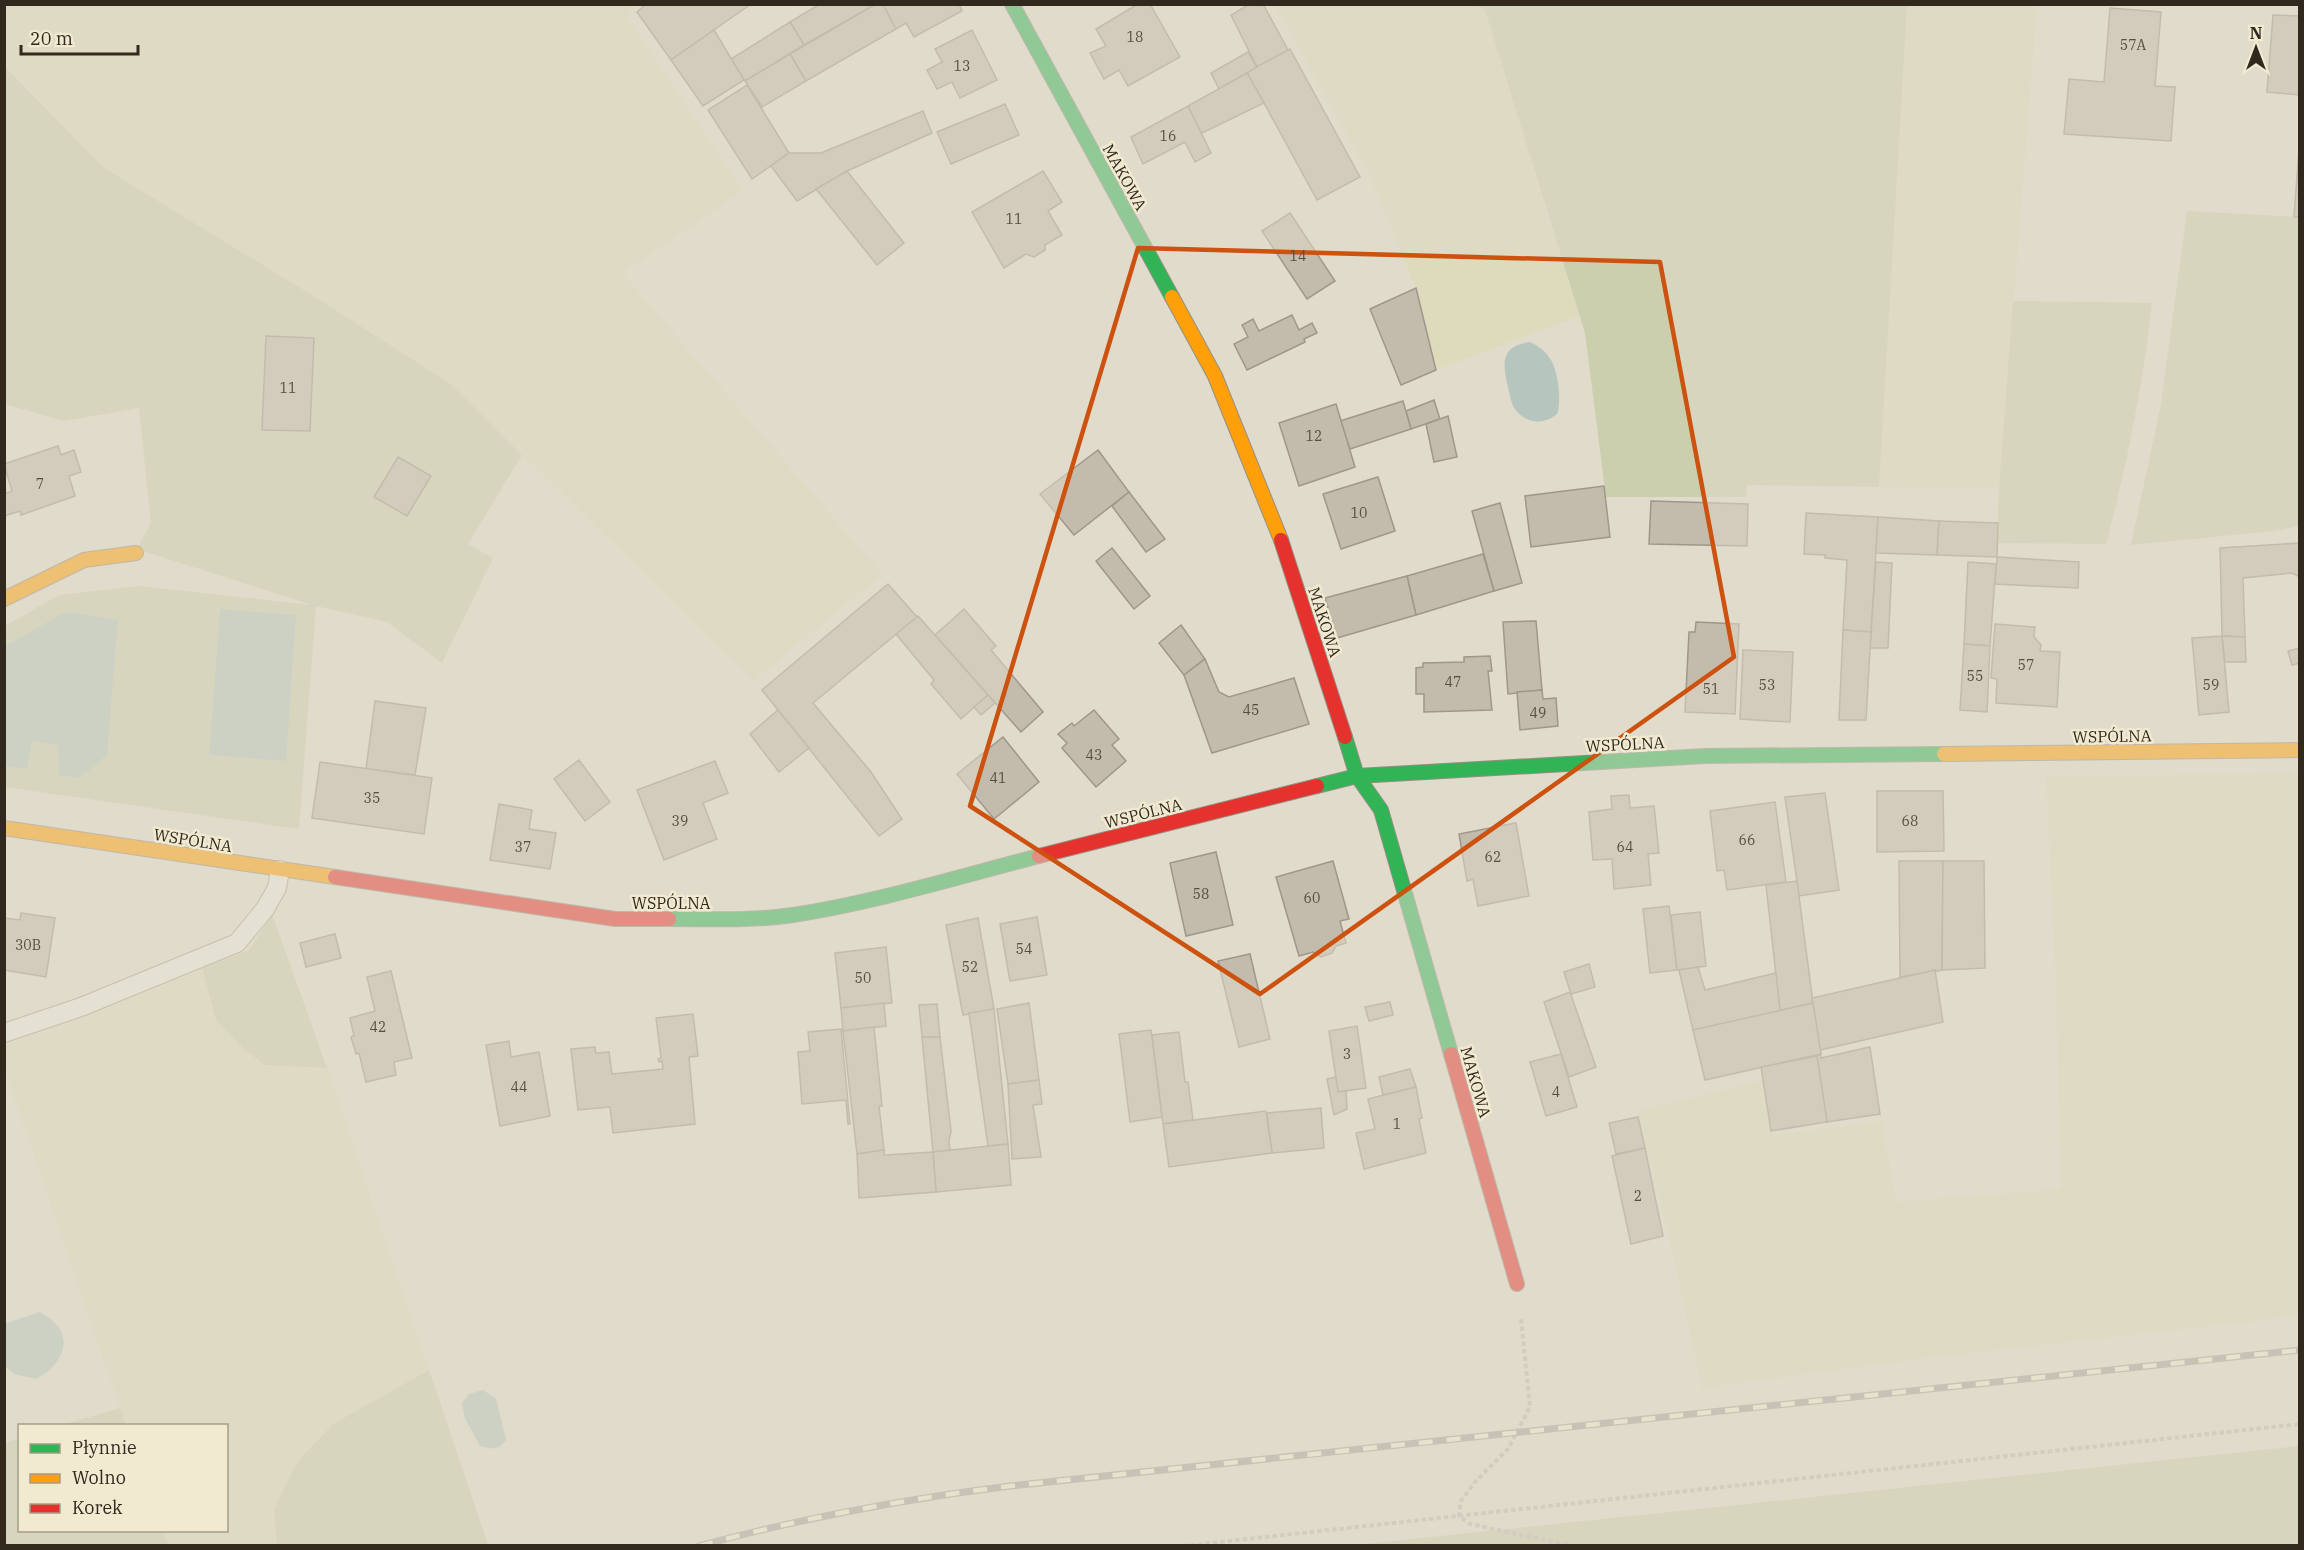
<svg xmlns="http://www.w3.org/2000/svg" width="2304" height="1550" font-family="'IBM Plex Serif',serif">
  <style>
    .farmland { fill: #dedabc }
    .green { fill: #cccfae }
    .water { fill: #b6c5bd }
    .building { fill: #c3bbac; stroke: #9f978b; stroke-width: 1.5 }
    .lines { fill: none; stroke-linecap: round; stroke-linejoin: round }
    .lane-casing { stroke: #a5a094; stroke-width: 20 }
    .fast-casing { stroke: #948f84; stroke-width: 16 }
    .slow-casing { stroke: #948f84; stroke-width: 16 }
    .jam-casing { stroke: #948f84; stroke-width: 16 }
    .path { stroke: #c1bcb3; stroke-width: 4; stroke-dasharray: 4.5 3; stroke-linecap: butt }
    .lane { stroke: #e8e6db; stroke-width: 18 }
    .fast { stroke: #30b455; stroke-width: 14 }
    .slow { stroke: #ff9f0a; stroke-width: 14 }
    .jam { stroke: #e5322d; stroke-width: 14 }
    .rail-casing { stroke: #a7a59c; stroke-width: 7 }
    .rail { stroke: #f1ead1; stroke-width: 4.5; stroke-dasharray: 14; stroke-linecap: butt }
    .marked { fill: none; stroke: #cd520f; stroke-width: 4.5; stroke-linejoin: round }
    .labels { text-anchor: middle; stroke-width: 5; stroke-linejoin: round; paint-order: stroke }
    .number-label { font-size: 14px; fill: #564e42 }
    .street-label { font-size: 16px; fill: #32291e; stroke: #f1ead1 }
  </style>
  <rect width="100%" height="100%" fill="#e0dbca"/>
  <g class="farmland">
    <path d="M1475 4 1485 10 1579 316 1436 370 1416 288 1369 174 1275 5Z"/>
    <path d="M5 5H640L626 16 743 191 622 273 882 574 753 681 452 385 317 298 104 168 5 66Z"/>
    <path d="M1907 5H2037L1999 489 1879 487Z"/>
    <path d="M2299 774V1316L1918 1359 1702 1388 1669 1236 1637 1111 1763 1080 1772 1135 1882 1122 1896 1202 2061 1189 2056 987 2046 776Z"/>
    <path d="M202 968 216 1020 266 1065 327 1068 429 1370 333 1424 298 1461 274 1509 277 1545H168L163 1531 226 1530V1426L126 1425 5 1071 4 1041 96 1010Z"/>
  </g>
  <g class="green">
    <path d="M1475 5H1907L1879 487 1747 485 1746 497H1606L1585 333 1485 10Z"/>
    <path d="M4 66 104 168 317 298 452 385 522 455 468 544 493 558 442 663 387 622 316 606 299 829 5 787V626L59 595 139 586 312 605 137 549 151 523 139 408 64 421 5 404Z"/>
    <path d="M2187 211 2299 217V526L2274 531 2131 545 2161 404Z"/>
    <path d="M2013 301 2152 303C2143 384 2127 464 2106 544L1997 543 1999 489Z"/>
    <path d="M272 914 327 1068 265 1065 245 1050 216 1020 202 968 249 950Z"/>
    <path d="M429 1370 488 1545H277L274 1509 298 1461 333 1424Z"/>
    <path d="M120 1408 126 1425H62Z"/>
    <path d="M19 1438 20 1530 163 1531 168 1545H5V1443Z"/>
    <path d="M2299 1446V1545H1355Z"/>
  </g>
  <g class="water">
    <path d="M1530 342C1538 346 1544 350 1549 357 1558 368 1562 401 1557 414 1544 425 1526 424 1515 409 1511 404 1510 394 1508 387 1502 362 1501 346 1530 342Z"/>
    <path d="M220 609 296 615 286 761 209 755Z"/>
    <path d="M75 613 118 620 107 755 79 778 59 775 58 745 32 741 27 769 5 766V646L62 614Z"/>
    <path d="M39 1312C76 1330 68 1362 36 1379L14 1374 5 1366 4 1324Z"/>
    <path d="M483 1390 496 1399 506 1440C498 1451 491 1449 480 1446L465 1418 462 1403 469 1394Z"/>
  </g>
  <g class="building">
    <path d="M646 4H751L671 60 637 12Z"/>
    <path d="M820 4H876L804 45 790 22Z"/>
    <path d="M876 4H883L896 29 806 81 790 54Z"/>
    <path d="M883 4H959L962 11 914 37 906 23 896 29Z"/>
    <path d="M1138 4H1150L1180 57 1128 86 1119 70 1104 79 1090 53 1106 46 1096 29Z"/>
    <path d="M1250 4H1263L1288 50 1257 67 1231 15Z"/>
    <path d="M2110 8 2161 12 2155 86 2175 87 2171 141 2064 134 2069 79 2104 82Z"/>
    <path d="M2273 15 2300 16V95L2267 92Z"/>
    <path d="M790 22 804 45 745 81 731 59Z"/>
    <path d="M714 30 744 80 703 106 671 60Z"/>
    <path d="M972 30 997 80 960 98 952 82 937 89 927 70 942 62 935 49Z"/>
    <path d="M1290 49 1360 177 1317 200 1247 72Z"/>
    <path d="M1248 52 1257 67 1219 89 1211 73Z"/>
    <path d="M790 54 806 81 762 107 745 81Z"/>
    <path d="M1247 73 1264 103 1200 134 1188 106Z"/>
    <path d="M747 85 789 153 752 179 708 110Z"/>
    <path d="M1005 104 1019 135 951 164 937 132Z"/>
    <path d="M1188 106 1211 153 1195 162 1185 142 1143 164 1131 137Z"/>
    <path d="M923 111 932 133 847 171 797 201 771 166 789 153H821Z"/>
    <path d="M2299 149 2300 217H2294Z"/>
    <path d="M847 171 904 243 877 265 816 189Z"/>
    <path d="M1043 171 1062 202 1048 211 1062 235 1045 245V250L1034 257 1026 254 1004 268 972 212Z"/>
    <path d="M1290 213 1335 281 1307 299 1262 231Z"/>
    <path d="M1416 288 1436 370 1401 385 1370 309Z"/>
    <path d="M1292 315 1299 330 1312 323 1317 333 1304 339 1305 342 1247 370 1234 344 1248 337 1242 325 1253 319 1259 331Z"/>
    <path d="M266 336 314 338 310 431 262 430Z"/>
    <path d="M1434 400 1440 419 1411 429 1406 411Z"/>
    <path d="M1403 401 1411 429 1350 449 1340 421Z"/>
    <path d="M1336 404 1355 467 1299 486 1279 423Z"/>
    <path d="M1448 416 1457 457 1434 462 1426 424Z"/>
    <path d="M58 446 61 455 74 450 81 472 69 476 75 496 21 515 20 511 4 516V494L12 491 4 464Z"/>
    <path d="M1098 450 1129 492 1074 535 1040 494Z"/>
    <path d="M398 457 431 476 407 516 374 497Z"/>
    <path d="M1378 477 1395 531 1341 549 1323 494Z"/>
    <path d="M1604 486 1610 537 1531 547 1525 496Z"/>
    <path d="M1129 492 1165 539 1146 552 1112 506Z"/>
    <path d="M1651 501 1748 504 1747 546 1649 544Z"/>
    <path d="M1500 503 1522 583 1494 591 1472 511Z"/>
    <path d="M1806 513 1878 517 1871 632 1843 630 1847 560 1825 558V555L1804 554Z"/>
    <path d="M1878 517 1939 521 1937 555 1876 553Z"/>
    <path d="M1939 521 1998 523 1997 557 1937 555Z"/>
    <path d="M2300 543V577L2292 573 2243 578 2245 637 2222 636 2220 548Z"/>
    <path d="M1112 548 1150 596 1134 609 1096 561Z"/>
    <path d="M1483 554 1494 591 1416 615 1407 576Z"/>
    <path d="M1997 557 2079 562 2078 588 1995 584Z"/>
    <path d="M1876 562 1892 563 1888 648H1870Z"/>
    <path d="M1968 562 1996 564 1990 646 1964 644Z"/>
    <path d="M1407 576 1416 615 1337 638 1325 598Z"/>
    <path d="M888 584 917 617 813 703 871 772 902 819 879 836 762 690Z"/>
    <path d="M964 609 996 646 991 650 1043 712 1021 732 935 635Z"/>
    <path d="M918 616 988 695 961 719 931 684 934 680 896 634Z"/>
    <path d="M1536 621 1542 690 1508 694 1503 622Z"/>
    <path d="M1696 622 1739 624 1735 714 1685 712 1689 632H1695Z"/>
    <path d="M1995 624 2035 627 2034 637 2041 645 2040 651 2060 652 2057 707 1996 703 1997 679 1991 678Z"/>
    <path d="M1181 625 1205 659 1184 675 1159 643Z"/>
    <path d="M1843 630 1871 632 1866 720H1839Z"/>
    <path d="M2222 636 2229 712 2199 715 2192 638Z"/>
    <path d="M2222 636 2245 637 2246 662H2225Z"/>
    <path d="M1964 644 1990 646 1987 712 1960 710Z"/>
    <path d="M2300 648V663L2292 665 2288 651Z"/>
    <path d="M1743 650 1793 652 1790 722 1740 719Z"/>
    <path d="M1490 656 1492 671H1488L1492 710 1424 712V694H1416V668L1423 667V663L1464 662V657Z"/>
    <path d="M1205 659 1219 692 1229 697 1294 678 1309 724 1212 753 1184 675Z"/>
    <path d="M1542 690 1543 699 1556 698 1558 726 1520 730 1517 692Z"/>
    <path d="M988 695 995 703 981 715 974 707Z"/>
    <path d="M375 701 426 708 415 775 366 769Z"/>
    <path d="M778 710 809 748 779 772 750 734Z"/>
    <path d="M1094 710 1119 739 1112 745 1126 761 1096 787 1062 748 1067 743 1058 734 1072 723 1074 726Z"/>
    <path d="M1003 737 1039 782 994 819 957 774Z"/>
    <path d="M579 760 610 802 585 821 554 779Z"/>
    <path d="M715 761 728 793 703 803 717 839 664 860 637 790Z"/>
    <path d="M320 762 432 778 424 834 312 818Z"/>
    <path d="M1877 791H1943L1944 851 1877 852Z"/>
    <path d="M1825 793 1839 890 1799 896 1785 797Z"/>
    <path d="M1629 795 1630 808 1654 806 1659 853 1648 854 1651 885 1614 889 1612 859 1593 860 1589 812 1612 809 1611 796Z"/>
    <path d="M1775 802 1786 882 1727 890 1724 870 1717 871 1710 811Z"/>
    <path d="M499 804 532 810 529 829 556 833 550 869 490 860Z"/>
    <path d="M1516 823 1529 896 1478 906 1473 879 1467 881 1459 834Z"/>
    <path d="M1216 852 1233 925 1186 936 1170 863Z"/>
    <path d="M1333 861 1349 919 1340 921 1346 943 1336 946 1332 953 1321 957 1313 952 1299 956 1276 877Z"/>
    <path d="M1899 861H1943L1942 970 1900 977Z"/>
    <path d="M1943 861H1984L1985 968 1942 970Z"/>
    <path d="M1797 881 1813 1003 1780 1011 1766 885Z"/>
    <path d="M1669 906 1677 970 1650 973 1643 909Z"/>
    <path d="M1700 912 1706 966 1677 970 1671 915Z"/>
    <path d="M21 913 55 918 46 977 4 970V918L20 920Z"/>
    <path d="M1037 917 1047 975 1010 981 1000 924Z"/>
    <path d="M978 918 994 1009 963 1015 946 925Z"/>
    <path d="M335 934 341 958 306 967 300 943Z"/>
    <path d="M886 947 892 1003 841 1008 835 953Z"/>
    <path d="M1250 954 1270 1039 1239 1047 1218 961Z"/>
    <path d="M1589 964 1595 987 1571 994 1564 972Z"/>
    <path d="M1698 967 1705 990 1776 973 1780 1011 1693 1030 1679 970Z"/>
    <path d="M1935 970 1943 1022 1820 1050 1812 998Z"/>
    <path d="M391 971 412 1058 394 1062 396 1075 366 1082 359 1053 356 1054 351 1037 354 1036 350 1018 375 1011 367 977Z"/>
    <path d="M1570 992 1596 1067 1569 1077 1544 1002Z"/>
    <path d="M1390 1002 1393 1015 1369 1021 1365 1007Z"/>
    <path d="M884 1003 886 1026 843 1031 841 1008Z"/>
    <path d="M1029 1003 1039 1080 1008 1084 997 1009Z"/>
    <path d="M1813 1003 1821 1054 1705 1080 1693 1030Z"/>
    <path d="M937 1004 940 1037H922L919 1005Z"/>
    <path d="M994 1009 1008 1144 988 1146 969 1013Z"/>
    <path d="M693 1014 698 1056 689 1057 695 1124 613 1133 610 1107 578 1110 571 1049 595 1047 596 1053 609 1052 612 1074 663 1069 662 1061 659 1062 658 1059 661 1058 656 1018Z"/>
    <path d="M1357 1026 1366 1088 1338 1092 1329 1031Z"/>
    <path d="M874 1027 882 1106H879L884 1150 857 1154 843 1031Z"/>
    <path d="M841 1029 850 1124H848L846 1100 802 1104 798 1052 810 1051 808 1032Z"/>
    <path d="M1151 1030 1162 1117 1130 1122 1119 1034Z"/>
    <path d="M1179 1032 1185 1082H1188L1193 1120 1163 1124 1152 1035Z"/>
    <path d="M922 1037H940L951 1131 949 1141 950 1150 933 1152Z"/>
    <path d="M509 1041 511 1057 539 1052 550 1116 500 1126 486 1045Z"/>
    <path d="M1870 1047 1880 1114 1827 1122 1817 1056 1821 1054V1058Z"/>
    <path d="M1561 1054 1577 1107 1546 1116 1530 1062Z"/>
    <path d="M1817 1056 1827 1122 1771 1131 1761 1067Z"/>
    <path d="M1410 1069 1416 1087 1383 1095 1379 1077Z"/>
    <path d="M1336 1077 1338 1092 1346 1091 1347 1109 1334 1115 1327 1079Z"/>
    <path d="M1039 1080 1042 1104 1033 1105 1041 1157 1012 1159 1008 1084Z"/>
    <path d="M1416 1087 1422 1118 1419 1119 1426 1153 1364 1169 1356 1133 1375 1129 1368 1099Z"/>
    <path d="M1321 1108 1324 1148 1272 1153 1267 1113Z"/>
    <path d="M1266 1111 1272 1153 1169 1167 1163 1124Z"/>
    <path d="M1638 1117 1645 1148 1616 1154 1609 1123Z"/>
    <path d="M1008 1144 1011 1185 936 1192 933 1152Z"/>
    <path d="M1645 1148 1663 1236 1631 1244 1612 1156Z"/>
    <path d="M884 1150V1155L933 1152 936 1192 859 1198 857 1154Z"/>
  </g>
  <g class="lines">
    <g class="lane-casing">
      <path id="lane" d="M4 1033 81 1007 237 943 265 909 277 888 280 870"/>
    </g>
    <g class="fast-casing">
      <g id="fast">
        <path d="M1012 4 1172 297"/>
        <path d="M1345 737 1357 776 1381 810 1451 1054"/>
        <path d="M1317 786 1357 776 1705 756 1944 754"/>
        <path d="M669 919C710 919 752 921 793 915 876 902 958 877 1039 856"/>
      </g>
    </g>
    <g class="slow-casing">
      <g id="slow">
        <path d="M1172 297 1215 376 1281 540"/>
        <path d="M4 599 84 560 136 553"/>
        <path d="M1944 754 2300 750"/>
        <path d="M4 828 335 877"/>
      </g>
    </g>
    <g class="jam-casing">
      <g id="jam">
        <path d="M1281 540 1345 737"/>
        <path d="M1039 856 1317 786"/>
        <path d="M335 877 615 919H669"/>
        <path d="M1451 1054 1517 1284"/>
      </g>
    </g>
    <g class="path">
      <path d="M1521 1319 1530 1407 1508 1449 1475 1482 1461 1501 1459 1516 1470 1524 1573 1546"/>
      <path d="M1183 1546 2300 1424"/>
    </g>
    <use href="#lane" class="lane"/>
    <use href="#fast" class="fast"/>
    <use href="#slow" class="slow"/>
    <use href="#jam" class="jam"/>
    <g class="rail-casing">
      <path id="rail" d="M699 1546C802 1518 905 1499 1010 1486L2300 1350"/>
    </g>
    <use href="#rail" class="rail"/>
  </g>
  <path d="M0 0H2304V1550H0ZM1138 248 1660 262 1734 657 1260 994 970 806Z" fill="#e0dbca" fill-opacity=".55" fill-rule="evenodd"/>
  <path class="marked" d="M1138 248 1660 262 1734 657 1260 994 970 806Z"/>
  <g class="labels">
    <g class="number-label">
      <text x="1135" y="42">18</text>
      <text x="2133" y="50">57A</text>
      <text x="962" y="71">13</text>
      <text x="1168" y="141">16</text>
      <text x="1014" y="224">11</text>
      <text x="1298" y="261">14</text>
      <text x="288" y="393">11</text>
      <text x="1314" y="441">12</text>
      <text x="40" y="489">7</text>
      <text x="1359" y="518">10</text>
      <text x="2026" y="670">57</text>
      <text x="1975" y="681">55</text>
      <text x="1453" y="687">47</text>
      <text x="1767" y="690">53</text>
      <text x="2211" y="690">59</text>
      <text x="1711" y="694">51</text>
      <text x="1251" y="715">45</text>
      <text x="1538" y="718">49</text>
      <text x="1094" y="760">43</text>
      <text x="998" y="783">41</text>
      <text x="372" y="803">35</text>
      <text x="680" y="826">39</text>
      <text x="1910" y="826">68</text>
      <text x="1747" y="845">66</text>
      <text x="523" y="852">37</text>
      <text x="1625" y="852">64</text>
      <text x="1493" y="862">62</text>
      <text x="1201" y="899">58</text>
      <text x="1312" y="903">60</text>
      <text x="28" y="950">30B</text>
      <text x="1024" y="954">54</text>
      <text x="970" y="972">52</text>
      <text x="863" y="983">50</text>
      <text x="378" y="1032">42</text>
      <text x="1347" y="1059">3</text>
      <text x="519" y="1092">44</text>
      <text x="1556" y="1097">4</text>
      <text x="1397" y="1129">1</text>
      <text x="1638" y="1201">2</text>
    </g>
    <g class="street-label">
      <text transform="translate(1125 177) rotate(61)" y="6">MAKOWA</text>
      <text transform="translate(1325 622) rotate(72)" y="6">MAKOWA</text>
      <text transform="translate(2112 736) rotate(-1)" y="6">WSPÓLNA</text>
      <text transform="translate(1625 744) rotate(-3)" y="6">WSPÓLNA</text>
      <text transform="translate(1143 813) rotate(-14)" y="6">WSPÓLNA</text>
      <text transform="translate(193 840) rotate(9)" y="6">WSPÓLNA</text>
      <text x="671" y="909">WSPÓLNA</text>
      <text transform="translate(1476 1082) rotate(74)" y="6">MAKOWA</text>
    </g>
  </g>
  <rect width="2304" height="1550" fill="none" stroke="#32291e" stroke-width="12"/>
  <rect x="18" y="1424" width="210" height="108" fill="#f1ead1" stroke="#a59d89" stroke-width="1.5"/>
  <rect x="30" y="1444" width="30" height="9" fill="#30b455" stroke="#a59d89" stroke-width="1.5"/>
  <text x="72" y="1454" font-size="18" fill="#32291e">Płynnie</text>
  <rect x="30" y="1474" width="30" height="9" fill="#ff9f0a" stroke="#a59d89" stroke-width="1.5"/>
  <text x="72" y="1484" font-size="18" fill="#32291e">Wolno</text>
  <rect x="30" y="1504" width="30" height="9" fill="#e5322d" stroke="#a59d89" stroke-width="1.5"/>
  <text x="72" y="1514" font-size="18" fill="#32291e">Korek</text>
  <g transform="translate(2256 48)" stroke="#f1ead1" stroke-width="4.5" paint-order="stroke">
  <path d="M0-4.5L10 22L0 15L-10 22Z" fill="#32291e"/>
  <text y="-9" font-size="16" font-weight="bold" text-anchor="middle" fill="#32291e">N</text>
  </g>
  <path d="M21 45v9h117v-9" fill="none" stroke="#32291e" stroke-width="3"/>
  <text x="30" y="45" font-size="18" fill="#32291e" stroke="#f1ead1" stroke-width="4.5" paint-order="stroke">20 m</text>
</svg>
